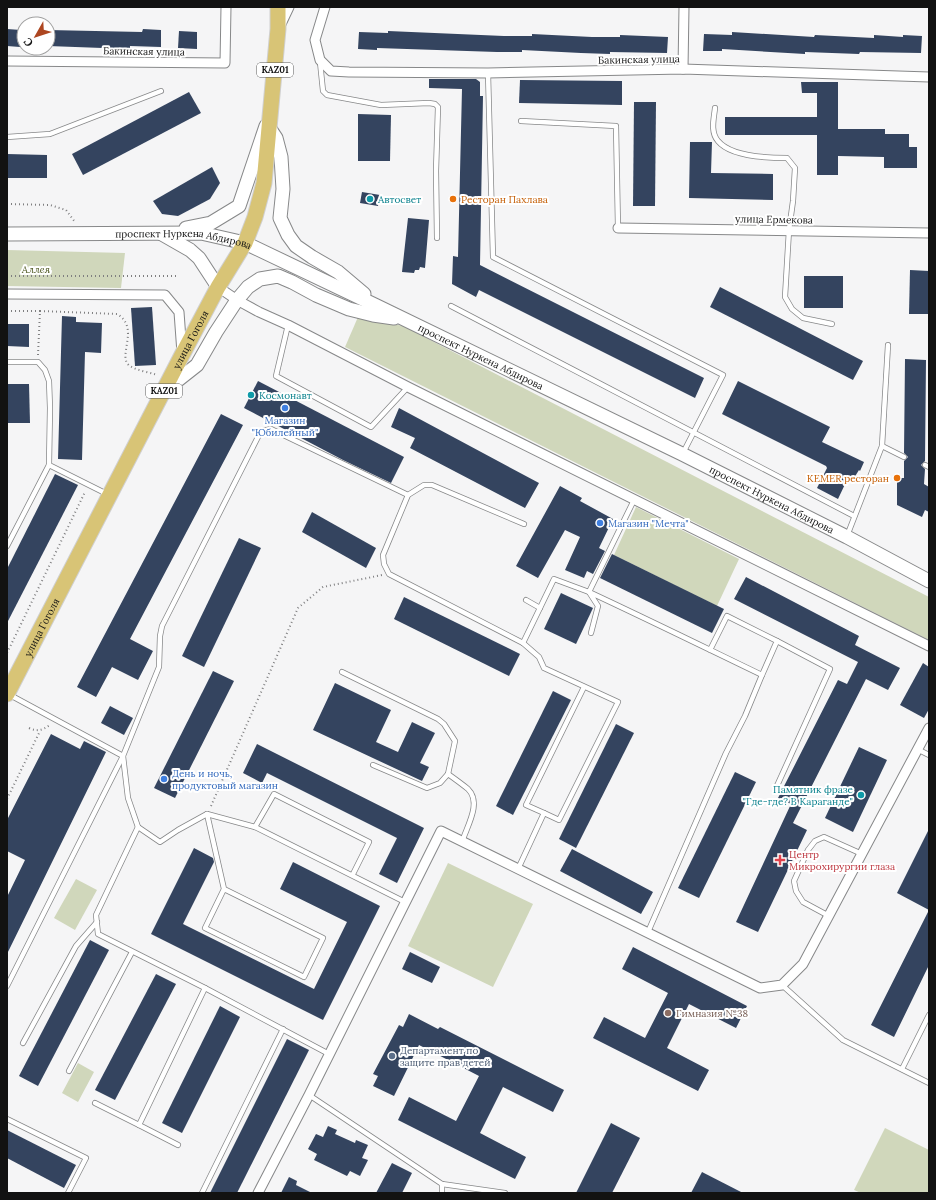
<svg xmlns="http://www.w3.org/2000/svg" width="936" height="1200" font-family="Lora,serif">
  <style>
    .green { fill: #d0d7bb }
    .building { fill: #34445f }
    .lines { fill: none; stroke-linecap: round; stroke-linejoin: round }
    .service-casing { stroke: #878889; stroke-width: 6 }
    .minor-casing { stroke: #878889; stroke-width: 11 }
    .tertiary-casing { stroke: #878889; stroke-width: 13 }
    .secondary-casing { stroke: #878889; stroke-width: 15 }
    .trunk-casing { stroke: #d0d0d0; stroke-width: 17 }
    .path { stroke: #7f7f80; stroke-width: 2; stroke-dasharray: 1 3; stroke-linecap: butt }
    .service { stroke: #fff; stroke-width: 4.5 }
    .minor { stroke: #fff; stroke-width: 9 }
    .tertiary { stroke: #fff; stroke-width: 11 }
    .secondary { stroke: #fff; stroke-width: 13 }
    .trunk { stroke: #d8c476; stroke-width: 15 }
    .culture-dot { fill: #0f9aa8; stroke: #fff; stroke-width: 1.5 }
    .food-dot { fill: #e8710a; stroke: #fff; stroke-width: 1.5 }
    .shop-dot { fill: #3f7fe0; stroke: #fff; stroke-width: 1.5 }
    .health-dot { fill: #e0444e; stroke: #fff; stroke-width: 1.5 }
    .education-dot { fill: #8d6e63; stroke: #fff; stroke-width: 1.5 }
    .service-dot { fill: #5c6f8a; stroke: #fff; stroke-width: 1.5 }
    .labels { text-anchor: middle; stroke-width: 4; stroke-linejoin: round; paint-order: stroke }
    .shield { fill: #fff; stroke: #595959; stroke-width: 1 }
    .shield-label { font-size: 9px; font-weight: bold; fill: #121212 }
    .street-label { font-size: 10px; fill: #121212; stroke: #fff }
    .culture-label { font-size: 10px; fill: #0d838f; stroke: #fff; text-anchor: start }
    .food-label { font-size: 10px; fill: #c56008; stroke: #fff; text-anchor: start }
    .park-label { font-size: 10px; font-style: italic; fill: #4b551d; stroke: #fff }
    .shop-label { font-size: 10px; fill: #366cbe; stroke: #fff; text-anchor: start }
    .health-label { font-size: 10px; fill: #be3a42; stroke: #fff; text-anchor: start }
    .education-label { font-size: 10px; fill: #785e54; stroke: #fff; text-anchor: start }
    .service-label { font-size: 10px; fill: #4e5e75; stroke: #fff; text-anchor: start }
  </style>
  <rect width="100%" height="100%" fill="#f5f5f6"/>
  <g class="green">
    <path d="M7 250 125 253 121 288 7 286Z"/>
    <path d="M358 317 403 326 929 597V640L345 347Z"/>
    <path d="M636 507 739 559 717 606 614 555Z"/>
    <path d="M448 863 533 904 493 987 408 946Z"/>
    <path d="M76 879 97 890 75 930 54 918Z"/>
    <path d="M78 1063 94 1072 78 1102 62 1093Z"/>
    <path d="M885 1128 929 1150V1193H861L854 1190Z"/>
  </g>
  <g class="building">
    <path d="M7 29 21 30 20 47 7 46Z"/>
    <path d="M143 29 161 30V47L130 46V49L48 46V30L142 32Z"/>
    <path d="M179 31 197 32V49L178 48Z"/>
    <path d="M388 31 504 36H532V34L592 37H620V35L668 37 667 53 610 52V54L581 53 522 50V52H497L377 48V50L358 49 359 32 388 33Z"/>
    <path d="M732 32 814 37 815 35 874 38V35L903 37V35L922 36 921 53 860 52 859 54 805 52V54L722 49V51H703L704 34 732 35Z"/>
    <path d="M429 79H476L480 82V96H483L480 265 704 378 695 398 479 290 476 297 452 284 453 256 458 257 462 89 429 88Z"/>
    <path d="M520 80 622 81V105L519 103Z"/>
    <path d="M801 82H838V129H885V134H909V147H917V168H884V157L838 156V175H817V135H725V117H817V93H802Z"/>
    <path d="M189 92 201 113 83 175 72 154Z"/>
    <path d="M634 102H656L655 206H633Z"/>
    <path d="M358 114 391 115 390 161H358Z"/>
    <path d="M690 142H712L711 173 773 174V200L689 198Z"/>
    <path d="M7 154 47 155V178H7Z"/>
    <path d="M212 167 220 183 210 199 178 216 162 214 153 201Z"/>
    <path d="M362 192 380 195 378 206 360 203Z"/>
    <path d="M408 218 429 220 425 268 420 267 419 270H415L414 273 402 272Z"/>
    <path d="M910 270 929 271V314H909Z"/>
    <rect x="804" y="276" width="39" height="32"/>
    <path d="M720 287 863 361 853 380 710 307Z"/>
    <path d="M152 307 156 365 135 366 131 308Z"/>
    <path d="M62 316 76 317V322L102 323 101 353 85 352 82 460 58 459Z"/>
    <path d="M7 324H29V347L7 346Z"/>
    <path d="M905 359 926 360 925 461 921 465 925 469 924 484 929 487V512L925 510 922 517 897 505V478H904V461L908 457 904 453Z"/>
    <path d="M258 381 404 457 391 483 343 460 244 408Z"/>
    <path d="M738 381 830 427 822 442 864 462 860 471 859 470 854 478 847 480 838 499 817 488 827 468 826 466 722 414Z"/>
    <path d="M7 384H29L30 423H7Z"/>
    <path d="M399 408 539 483 525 508 410 448 415 438 391 427Z"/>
    <path d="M221 414 243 425 130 639 153 651 138 680 112 667 96 697 77 687Z"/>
    <path d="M55 474 78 485 7 623V569Z"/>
    <path d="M560 486 582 498 580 501 613 519 599 548 605 551 593 574 587 571 584 578 565 570 580 537 565 530 538 578 516 566Z"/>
    <path d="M312 512 376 548 366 568 302 532Z"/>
    <path d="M239 538 261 548 204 667 182 656Z"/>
    <path d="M612 554 724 609 712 633 600 578Z"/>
    <path d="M746 577 859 636 855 645 900 668 888 690 866 679 793 823 807 830 758 932 736 922 791 804 778 798 838 680 847 684 858 662 734 599Z"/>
    <path d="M561 593 593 608 576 644 544 629Z"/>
    <path d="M404 597 520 654 509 676 394 619Z"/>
    <path d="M923 663 929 667V709L924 718 900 705Z"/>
    <path d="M213 671 234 681 175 798 154 788Z"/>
    <path d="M335 683 391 710 376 742 398 752 412 722 435 733 420 763 429 767 422 781 313 730Z"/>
    <path d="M553 691 571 700 513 815 496 806Z"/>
    <path d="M110 706 133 718 124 735 101 723Z"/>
    <path d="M616 724 634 733 576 848 559 839Z"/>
    <path d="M51 734 80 749 84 741 106 752 7 954V897L25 860 7 851V820Z"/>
    <path d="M257 744 424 828 397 883 379 874 397 838 267 773 262 783 243 773Z"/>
    <path d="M859 747 887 760 853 832 825 818Z"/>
    <path d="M735 772 756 782 699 898 678 888Z"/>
    <path d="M929 829V965L894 1037 871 1025 929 910 897 893Z"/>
    <path d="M194 848 213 858 214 862 183 924 314 989 347 922 280 889 293 862 380 906 323 1020 151 934Z"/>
    <path d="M572 849 653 892 641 914 560 871Z"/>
    <path d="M90 940 109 950 38 1086 19 1076Z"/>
    <path d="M633 947 747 1006 736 1028 689 1004 667 1048 709 1070 698 1091 593 1038 604 1017 645 1038 668 993 622 969Z"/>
    <path d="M410 952 440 967 432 983 402 969Z"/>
    <path d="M156 974 176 984 115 1100 95 1090Z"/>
    <path d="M220 1006 240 1017 182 1133 162 1123Z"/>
    <path d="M409 1014 438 1029 440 1027 564 1090 553 1112 503 1087 480 1133 526 1157 515 1179 398 1120 409 1097 456 1121 479 1076 419 1045 394 1096 373 1086 378 1076 373 1074 399 1025 403 1027Z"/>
    <path d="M287 1039 309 1050 237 1193H210Z"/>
    <path d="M611 1123 640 1138 612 1193H576Z"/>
    <path d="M328 1126 337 1130 335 1134 355 1143 356 1140 368 1145 362 1158 368 1160 360 1176 350 1171 347 1176 314 1160 317 1154 308 1149 316 1134 323 1137Z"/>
    <path d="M7 1130 76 1165 64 1188 7 1158Z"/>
    <path d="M392 1163 412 1173 402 1193H376Z"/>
    <path d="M702 1172 743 1193H691Z"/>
    <path d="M289 1177 297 1181 296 1185 312 1193H281Z"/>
  </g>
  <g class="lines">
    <g class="service-casing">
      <g id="service">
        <path d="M320 62 323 91 327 95 381 105 429 103 435 104 438 107 436 171 437 238"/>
        <path d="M488 73 493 257 723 375 683 453"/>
        <path d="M715 108C714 118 710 132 718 141 731 157 768 158 787 158L795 168 793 201 789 230 785 297 792 309 803 318 832 324"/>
        <path d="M521 121 616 126 618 228"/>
        <path d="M7 137 50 134 161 91"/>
        <path d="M451 306 854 516"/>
        <path d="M288 325 276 376 371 427 408 387"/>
        <path d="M7 362H38L45 370 49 381 50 408 49 465 107 494"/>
        <path d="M882 446 888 345"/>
        <path d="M925 465 929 467"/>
        <path d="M847 536 882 446 904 457"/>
        <path d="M7 546 49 465"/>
        <path d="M526 600 540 608"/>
        <path d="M591 633 598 606 589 592C647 619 704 647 762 675L777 641 727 616 710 650"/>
        <path d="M523 643 389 574 384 564 383 555 408 495 424 485H432L524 524"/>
        <path d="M342 672 438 719 444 724 455 741 448 774"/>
        <path d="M10 695 123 756 128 798 138 827 160 842 178 830 207 814 255 827 405 902"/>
        <path d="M917 749 929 755"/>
        <path d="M373 765 427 788 440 783 448 774C455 779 462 784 468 789 482 803 467 826 462 842"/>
        <path d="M776 788 830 669 777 641"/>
        <path d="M544 813 526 805 584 687"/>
        <path d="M207 814 224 889 205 928 304 977 323 938 224 889"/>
        <path d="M138 827 96 915 98 934 205 988 329 1054"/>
        <path d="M255 827 274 794 369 842 353 874"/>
        <path d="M518 869 544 813 559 820 618 702 544 668 539 657 523 643 554 579 589 592 634 500"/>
        <path d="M829 916 803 902 796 891 794 881 808 850 815 841 824 837 862 854"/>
        <path d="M648 932 726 753 745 716 762 675"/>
        <path d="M782 985 843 1040 929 1083"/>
        <path d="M7 986 123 756 159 667 160 636 162 626 259 435 263 431 271 429 408 495"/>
        <path d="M23 1043 76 946 97 922"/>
        <path d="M902 1069 929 1015"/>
        <path d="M69 1071 132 952"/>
        <path d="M309 1095 442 1184 505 1193"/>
        <path d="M95 1103 139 1125"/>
        <path d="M7 1119 86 1158 68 1193"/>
        <path d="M178 1145 139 1125 205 988"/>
        <path d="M442 1184V1193"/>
        <path d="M202 1193 283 1029"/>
      </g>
    </g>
    <g class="minor-casing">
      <g id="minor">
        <path d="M325 7 315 40 320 60 331 71 349 72 488 73 683 69 929 77"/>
        <path d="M7 61 225 63 226 7"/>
        <path d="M683 69 684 7"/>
        <path d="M618 228 929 233"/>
        <path d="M218 287 237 300 259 312 288 325 408 387 929 646"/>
        <path d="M7 294 165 295 179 312 182 353"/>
        <path d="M258 1193 309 1095 441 831 760 988 782 985 803 964 929 728"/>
      </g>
    </g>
    <g class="tertiary-casing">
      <path id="tertiary" d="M279 26 288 7"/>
    </g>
    <g class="secondary-casing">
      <g id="secondary">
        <path d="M270 129 276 138 281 157 283 189 280 218 288 235 296 246 312 257 338 272 364 294"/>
        <path d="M186 228 211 223 239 206 266 126"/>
        <path id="s1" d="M7 234 201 233 245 243 375 305 682 454 847 537 929 581"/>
        <path d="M162 234 190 250 199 258 218 287"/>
        <path d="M164 391 197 365 216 332 237 300 248 287 260 279 278 276 292 282 316 295 349 309 373 315 394 318"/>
      </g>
    </g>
    <g class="trunk-casing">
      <g id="trunk">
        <path id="s2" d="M7 694 182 355 218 287 245 243 255 217 264 183 278 29V7"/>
      </g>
    </g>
    <g class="path">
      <path d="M7 204 50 205 66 210 75 222"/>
      <path d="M7 276H176"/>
      <path d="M7 311H40L38 355"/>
      <path d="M40 311 117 314C141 328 116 357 130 366 138 371 149 372 157 375"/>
      <path d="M7 653 85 492"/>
      <path d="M29 728C38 732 42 730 50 725"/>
      <path d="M7 799 40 731"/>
      <path d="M211 806 298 608 323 587 382 575"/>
    </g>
    <use href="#service" class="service"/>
    <use href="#minor" class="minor"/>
    <use href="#tertiary" class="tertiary"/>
    <use href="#secondary" class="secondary"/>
    <use href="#trunk" class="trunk"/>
  </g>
  <g class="culture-dot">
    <circle cx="370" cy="199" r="4"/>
    <circle cx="251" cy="395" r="4"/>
    <circle cx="861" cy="795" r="4"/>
  </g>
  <g class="food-dot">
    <circle cx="453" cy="199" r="4"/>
    <circle cx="897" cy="478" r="4"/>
  </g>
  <g class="shop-dot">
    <circle cx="285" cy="408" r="4"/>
    <circle cx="600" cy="523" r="4"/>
    <circle cx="164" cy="779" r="4"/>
  </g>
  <path class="health-dot" d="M778 854h4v4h4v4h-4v4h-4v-4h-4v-4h4z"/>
  <circle class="education-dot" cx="668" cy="1013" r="4"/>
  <circle class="service-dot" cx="392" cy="1056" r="4"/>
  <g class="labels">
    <g class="shield">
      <rect x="257" y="63" width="36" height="14" rx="3"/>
      <rect x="146" y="384" width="36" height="14" rx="3"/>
    </g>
    <g class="shield-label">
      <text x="275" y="73">KАZ01</text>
      <text x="164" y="394">KАZ01</text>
    </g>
    <g class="street-label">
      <text transform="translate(144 51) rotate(1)" y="4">Бакинская улица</text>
      <text transform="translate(639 59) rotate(-1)" y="4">Бакинская улица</text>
      <text transform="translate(774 219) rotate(1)" y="4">улица Ермекова</text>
      <text dy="4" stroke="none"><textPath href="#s1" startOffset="177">проспект Нуркена Абдирова</textPath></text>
      <text dy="4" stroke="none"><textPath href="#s2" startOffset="399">улица Гоголя</textPath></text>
      <text dy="4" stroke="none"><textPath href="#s1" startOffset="501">проспект Нуркена Абдирова</textPath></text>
      <text dy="4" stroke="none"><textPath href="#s1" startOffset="825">проспект Нуркена Абдирова</textPath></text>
      <text dy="4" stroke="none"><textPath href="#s2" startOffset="75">улица Гоголя</textPath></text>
    </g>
    <g class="culture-label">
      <text x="378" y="203">Автосвет</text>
      <text x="259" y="399">Космонавт</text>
      <text x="853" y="793" text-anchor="end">Памятник фразе<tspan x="853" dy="12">"Где-где? В Караганде"</tspan></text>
    </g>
    <g class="food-label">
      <text x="461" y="203">Ресторан Пахлава</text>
      <text x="889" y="482" text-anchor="end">KEMER ресторан</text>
    </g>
    <g class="park-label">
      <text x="36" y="273">Аллея</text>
    </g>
    <g class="shop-label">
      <text x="285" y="424" text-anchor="middle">Магазин<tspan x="285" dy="12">"Юбилейный"</tspan></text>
      <text x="608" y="527">Магазин "Мечта"</text>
      <text x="172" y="777">День и ночь,<tspan x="172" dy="12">продуктовый магазин</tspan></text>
    </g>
    <g class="health-label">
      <text x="789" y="858">Центр<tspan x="789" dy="12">Микрохирургии глаза</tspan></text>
    </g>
    <g class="education-label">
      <text x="676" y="1017">Гимназия №38</text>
    </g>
    <g class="service-label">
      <text x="400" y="1054">Департамент по<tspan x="400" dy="12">защите прав детей</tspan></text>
    </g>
  </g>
  <rect width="936" height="1200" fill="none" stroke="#121212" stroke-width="16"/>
  <g transform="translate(36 36) rotate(231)"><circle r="19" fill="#ffffff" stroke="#a0a0a0"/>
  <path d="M0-3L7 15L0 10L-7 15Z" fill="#ad4621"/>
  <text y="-6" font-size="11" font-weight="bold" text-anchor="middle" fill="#121212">С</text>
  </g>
</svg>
